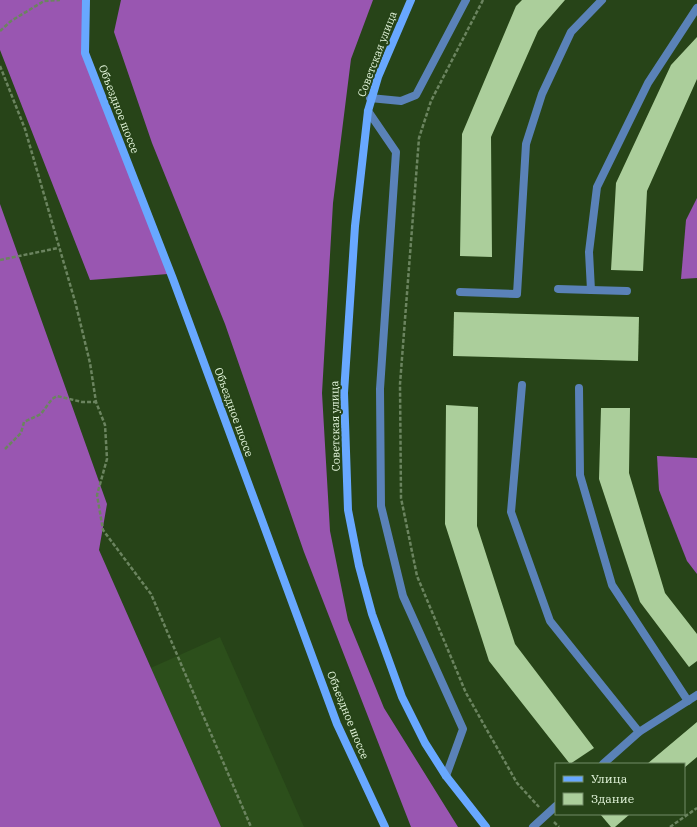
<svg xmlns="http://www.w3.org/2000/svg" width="697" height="827" font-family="'IBM Plex Serif',serif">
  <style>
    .built { fill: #2c4f1b }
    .forest { fill: #9956b1 }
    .building { fill: #abce9b }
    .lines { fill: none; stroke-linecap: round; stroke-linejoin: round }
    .path { stroke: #6b845f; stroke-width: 2.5; stroke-dasharray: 4 2; stroke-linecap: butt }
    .lane { stroke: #5a82b8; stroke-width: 8 }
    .secondary { stroke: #68a8ff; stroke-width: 8 }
    .labels { text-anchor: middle; stroke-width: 4; stroke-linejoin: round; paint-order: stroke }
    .street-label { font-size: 11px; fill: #e3f5db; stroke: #274418 }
  </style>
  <rect width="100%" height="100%" fill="#274418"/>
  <path class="built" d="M220 637 304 827H215L146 670Z"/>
  <g class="forest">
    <path d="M0 0H82L83 57 168 274 90 280 0 50Z"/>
    <path d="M121 0H373L351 59 333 203 322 393 330 531 348 620 384 708 458 827H411L304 552 225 324 152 143 114 32Z"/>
    <path d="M697 198V278L681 279 686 220Z"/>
    <path d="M0 204 107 504 99 550 221 827H0Z"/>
    <path d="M657 456 697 458V574L687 561 659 490Z"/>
  </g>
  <g class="building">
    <path d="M522 0H565L538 31 491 137 492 257 460 256 462 134 516 6Z"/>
    <path d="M697 37V79L647 191 643 271 611 270 616 183 671 65Z"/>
    <path d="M454 312 639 317 638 361 453 356Z"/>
    <path d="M446 405 478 407 477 526 515 644 594 748 570 764 489 661 445 524Z"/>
    <path d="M601 408H630L629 473 665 593 697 634V661L689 667 640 602 599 479Z"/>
    <path d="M697 722V757L684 768V764H647Z"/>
    <path d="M600 814H630L615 827H611Z"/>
  </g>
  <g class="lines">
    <g class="path">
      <path d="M483 0 431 101 419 138 400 384 401 498 417 576 466 693 517 783 539 807"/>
      <path d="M0 31 11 21 44 1 60 0"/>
      <path d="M0 66 25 129 76 305 90 363 96 402 105 425 107 459 97 495 103 530 151 594 251 827"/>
      <path d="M0 260 58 248"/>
      <path d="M5 449 21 433 24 422 41 414 52 399 57 396 82 402H96"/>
      <path d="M554 822 559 827"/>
      <path d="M670 827 697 808"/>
    </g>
    <g class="lane">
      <path d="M370 98 401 101 416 95 466 0"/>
      <path d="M368 111 396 152 380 389 381 506 403 596 463 729 446 776"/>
      <path d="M558 289 591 290 589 252 597 187 648 83 697 8"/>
      <path d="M591 290 627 291"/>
      <path d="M460 292 517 294 526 144 542 94 571 32 602 0"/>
      <path d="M522 385 511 512 550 621 639 732"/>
      <path d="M579 388 580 475 612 585 688 701"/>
      <path d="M603 764 639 732 697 695"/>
      <path d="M533 827 556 806"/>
    </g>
    <g class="secondary">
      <path d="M86 0 85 53 173 279 337 724 385 827"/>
      <path d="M411 0 378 77 368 111 355 226 344 393 348 510 359 566 372 614 402 697 425 743 446 776 486 827"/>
    </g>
  </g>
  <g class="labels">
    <g class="street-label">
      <text transform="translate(377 54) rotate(-69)" y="4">Советская улица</text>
      <text transform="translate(119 109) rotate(69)" y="4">Объездное шоссе</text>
      <text transform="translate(234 412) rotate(70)" y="4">Объездное шоссе</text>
      <text transform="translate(335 426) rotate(-91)" y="4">Советская улица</text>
      <text transform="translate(348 715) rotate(68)" y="4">Объездное шоссе</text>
    </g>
  </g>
  <rect x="555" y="763" width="130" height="52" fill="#274418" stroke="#728b66"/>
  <rect x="563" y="776" width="20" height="6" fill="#68a8ff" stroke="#728b66"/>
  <text x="591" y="783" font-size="12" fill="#e3f5db">Улица</text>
  <rect x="563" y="793" width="20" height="12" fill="#abce9b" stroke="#728b66"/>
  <text x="591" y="803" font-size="12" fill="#e3f5db">Здание</text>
</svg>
